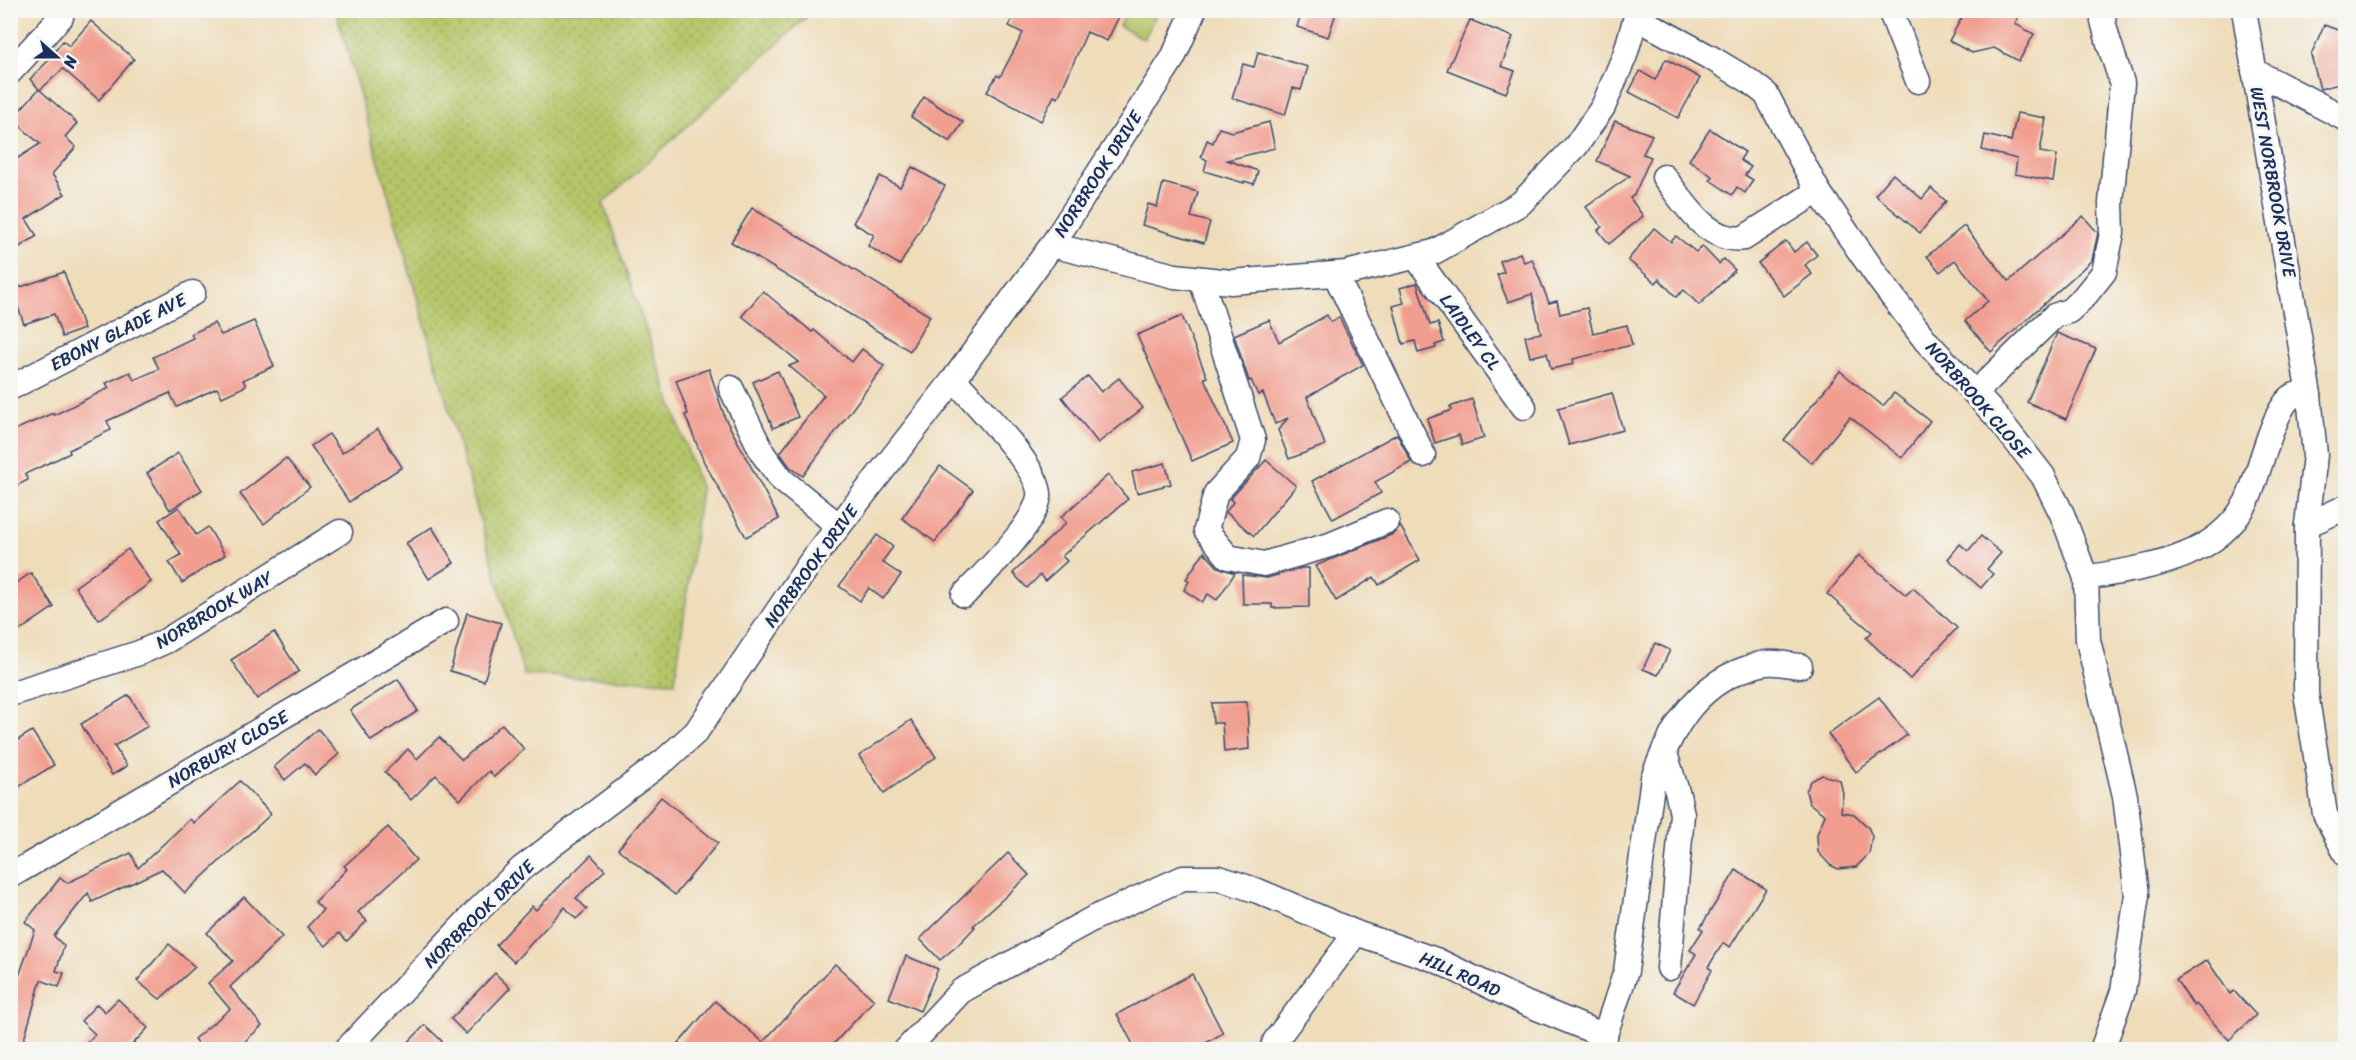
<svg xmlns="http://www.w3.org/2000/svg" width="2356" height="1060" font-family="Sriracha,sans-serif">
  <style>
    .grass { fill: url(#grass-dots); stroke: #687a63; stroke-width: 1.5 }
    .pitch { fill: #b5c568; stroke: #687a63; stroke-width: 1.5 }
    .building { fill: #f19d8f }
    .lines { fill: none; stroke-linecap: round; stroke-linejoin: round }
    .minor-casing { stroke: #3b496c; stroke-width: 27 }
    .minor { stroke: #fff; stroke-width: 24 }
    .labels { text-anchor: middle; stroke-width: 6; stroke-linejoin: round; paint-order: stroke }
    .street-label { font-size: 18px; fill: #1b2f5e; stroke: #f6f6f2 }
  </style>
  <defs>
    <pattern id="grass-dots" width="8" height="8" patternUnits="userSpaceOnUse" patternTransform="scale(1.5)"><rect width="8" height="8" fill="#b5c568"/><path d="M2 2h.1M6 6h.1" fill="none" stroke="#92a059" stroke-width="1.8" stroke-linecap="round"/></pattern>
  </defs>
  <rect width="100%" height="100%" fill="#f6f6f2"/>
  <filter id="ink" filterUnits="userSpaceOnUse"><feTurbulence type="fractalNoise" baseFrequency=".0167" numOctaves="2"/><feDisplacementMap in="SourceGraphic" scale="12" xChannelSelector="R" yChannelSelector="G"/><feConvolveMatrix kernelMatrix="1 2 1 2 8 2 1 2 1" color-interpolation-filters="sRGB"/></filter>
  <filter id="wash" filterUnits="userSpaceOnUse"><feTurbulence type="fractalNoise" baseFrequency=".008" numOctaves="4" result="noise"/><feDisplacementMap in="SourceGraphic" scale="24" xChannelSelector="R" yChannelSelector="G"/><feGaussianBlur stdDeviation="1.35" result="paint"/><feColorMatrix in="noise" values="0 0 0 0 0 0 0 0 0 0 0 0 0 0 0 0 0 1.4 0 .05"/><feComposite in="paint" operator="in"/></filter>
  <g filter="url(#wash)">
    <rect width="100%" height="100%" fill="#efdcb9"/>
    <path class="grass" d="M336 11H813L603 203 701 490 675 682 524 675Z"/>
    <path class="pitch" d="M1127 10 1158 11 1144 39 1119 26Z"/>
    <g id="blocks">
      <g class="building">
        <path d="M1016 10H1122L1107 41 1087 32 1058 98 1054 96 1041 121 987 92 997 75 1000 77 1023 33 1009 26Z"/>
        <path d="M1302 10H1337L1328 37 1297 27Z"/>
        <path d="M1966 10H2004L2018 18 2015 24 2034 34 2019 61 1994 48 1972 53 1949 41Z"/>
        <path d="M1470 20 1513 37 1501 66 1515 71 1506 93 1447 70Z"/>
        <path d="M91 21 134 59 99 100 63 69 40 90 77 123 65 137 76 147 52 174 65 194 26 219 37 236 10 253V163L40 144 12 119 39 89 30 79 51 58 50 57 63 41 69 46Z"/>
        <path d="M2324 25 2346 33V82L2320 89 2311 55Z"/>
        <path d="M1258 52 1308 67 1301 90 1293 88 1285 115 1232 98 1243 64 1254 67Z"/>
        <path d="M1666 59 1700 78 1678 118 1629 92 1640 71 1655 80Z"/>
        <path d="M924 97 963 122 950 142 911 117Z"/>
        <path d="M2017 113 2046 118 2040 152 2057 155 2053 181 2015 174 2017 159 1982 150 1985 135 2011 141Z"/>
        <path d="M1615 121 1652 135 1643 154 1651 157 1634 195 1630 198 1643 216 1609 244 1598 230 1602 227 1586 207 1630 176 1597 161Z"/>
        <path d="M1269 122 1275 148 1227 160 1258 171 1254 184 1244 181V183L1204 171 1207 160 1201 157 1207 140 1213 143 1219 128 1232 132Z"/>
        <path d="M1710 129 1745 152 1740 160 1751 167 1745 175 1753 180 1745 193 1737 187 1732 195 1710 180 1713 177 1689 160Z"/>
        <path d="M912 167 945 186 900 265 868 246 874 235 853 223 880 176 900 187Z"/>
        <path d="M1893 174 1922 199 1931 188 1946 201 1920 233 1875 195Z"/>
        <path d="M1163 183 1198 192 1191 217 1210 222 1204 243 1142 225 1148 204 1157 207Z"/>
        <path d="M752 208 930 316 910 351 731 242Z"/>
        <path d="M2083 216 2098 233 2092 260 1991 352 1965 321 1988 301 1955 260 1940 272 1927 256 1964 226 2009 281Z"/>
        <path d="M1654 228 1671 242 1676 236 1696 252 1702 246 1719 264 1724 259 1735 270 1699 305 1684 290 1676 297 1659 279 1656 283 1628 260Z"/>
        <path d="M1786 241 1794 252 1807 242 1817 255 1805 265 1812 274 1784 296 1758 263Z"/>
        <path d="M1520 253 1524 262 1532 259 1549 303 1557 301 1560 314 1587 308 1593 333 1627 325 1632 345 1573 359 1574 364 1551 369 1547 353 1530 357 1525 336 1541 333 1532 294 1508 302 1497 275 1504 272 1500 261Z"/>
        <path d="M64 272 84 329 62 337 54 314 24 324 12 290Z"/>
        <path d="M1417 283 1430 325 1438 323 1444 342 1435 345 1436 348 1418 353 1415 341 1403 344 1393 306 1404 303 1400 288Z"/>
        <path d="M763 291 812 332 814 330 852 362 862 349 884 366 803 476 790 467 780 453 824 395 789 366 799 362 742 316Z"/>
        <path d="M1327 315 1331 322 1339 317 1363 365 1307 397 1325 445 1289 459 1278 430 1288 418 1275 424 1263 393 1258 395 1251 380 1249 381 1234 335 1269 320 1279 342Z"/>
        <path d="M1182 316 1207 377 1204 378 1233 443 1192 461 1137 335Z"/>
        <path d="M254 321 274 366 243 380 246 386 222 397 217 388 177 407 170 393 107 421 111 430 69 450 70 453 25 474 28 480 10 489V432L53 413 54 415 109 388 106 383 130 372 134 380 159 369 153 357 193 338 191 334 214 323 221 335Z"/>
        <path d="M2057 333 2096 349 2066 419 2027 402Z"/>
        <path d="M709 369 725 418 779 519 746 537 704 462 685 415 688 414 676 380Z"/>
        <path d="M778 371 798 417 773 428 753 382Z"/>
        <path d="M1840 371 1883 406 1894 393 1930 421 1902 458 1850 417 1812 463 1784 440Z"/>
        <path d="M1088 376 1101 392 1119 378 1143 408 1098 443 1062 397Z"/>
        <path d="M1612 393 1623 430 1569 445 1558 408Z"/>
        <path d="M1472 399 1484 438 1462 445 1459 435 1435 443 1427 419 1452 410 1450 407Z"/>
        <path d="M378 429 402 467 349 502 311 446 329 434 342 453Z"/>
        <path d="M1397 434 1411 462 1375 482 1381 493 1333 519 1312 481Z"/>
        <path d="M178 453 202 490 170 510 147 473Z"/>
        <path d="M286 458 310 487 264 524 240 494Z"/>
        <path d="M1266 460 1296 486 1254 536 1226 512 1233 502 1230 499Z"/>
        <path d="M1165 463 1171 484 1137 493 1132 472Z"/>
        <path d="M940 466 973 490 935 542 902 518Z"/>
        <path d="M1108 475 1128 499 1062 556 1067 561 1045 581 1040 575 1027 588 1013 573 1066 523 1061 517Z"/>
        <path d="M179 507 196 535 208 527 225 555 182 583 169 562 181 555 159 520Z"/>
        <path d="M1400 526 1420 560 1379 585 1374 577 1336 601 1315 566 1393 534Z"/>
        <path d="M432 527 454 563 429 579 406 543Z"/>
        <path d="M877 535 893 547 882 562 901 575 883 599 869 588 860 601 839 586Z"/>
        <path d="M1981 536 2001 553 1987 569 1993 574 1981 588 1948 559 1960 544 1968 551Z"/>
        <path d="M128 549 151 582 99 620 75 587Z"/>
        <path d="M1204 552 1218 567 1235 573 1217 600 1208 594 1202 602 1184 590 1189 581 1186 579Z"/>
        <path d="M1859 555 1906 595 1913 588 1957 628 1910 679 1866 638 1872 632 1827 594Z"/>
        <path d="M1302 568H1309V607L1272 608V604H1243L1242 575 1267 578Z"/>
        <path d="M31 573 54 607 10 637V587Z"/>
        <path d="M467 613 501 623 484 681 450 671Z"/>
        <path d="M274 632 299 671 257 699 231 660Z"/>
        <path d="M1655 643 1670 650 1658 675 1643 669Z"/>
        <path d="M398 679 418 711 371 741 350 710Z"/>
        <path d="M129 695 148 726 114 746 127 766 112 775 81 724Z"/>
        <path d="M1879 697 1907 735 1856 772 1828 734Z"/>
        <path d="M1247 702 1249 749 1224 752 1222 723H1213L1212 703Z"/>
        <path d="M911 720 936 757 884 793 859 756Z"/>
        <path d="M502 724 524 749 494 777 489 771 460 800 436 775 411 800 385 772 408 749 417 759 439 737 462 760Z"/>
        <path d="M318 729 339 754 315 775 305 763 285 780 274 767Z"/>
        <path d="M32 731 54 765 10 792V745Z"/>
        <path d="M1822 775 1840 780 1843 793 1841 812 1854 814 1868 827 1872 836 1869 854 1856 867 1838 869 1830 865 1818 852 1817 834 1825 815 1809 803 1806 791 1811 781Z"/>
        <path d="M240 781 271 814 185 893 162 869 92 902 88 893 54 936 64 946 56 971 64 973 59 987 41 980 21 1050H10V1002L35 930 25 922 60 878 67 883 131 853 138 868 190 819 194 823Z"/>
        <path d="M661 797 718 843 675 895 618 849Z"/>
        <path d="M388 827 416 860 358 912 367 921 347 941 339 933 326 946 307 927 323 910 315 902 347 869 344 866Z"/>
        <path d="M1008 853 1029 875 973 926 975 927 957 946 940 960 920 939Z"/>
        <path d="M591 855 605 870 576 898 587 909 576 919 565 907 514 962 496 945 532 906 536 910Z"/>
        <path d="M1736 870 1766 889 1730 947 1723 943 1708 967 1712 970 1693 1004 1673 992 1696 954 1690 950 1703 930 1700 928Z"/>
        <path d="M244 897 282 937 230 987 262 1026 235 1050H203L194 1039 230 1009 208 983 233 961 207 933Z"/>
        <path d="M169 944 195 967 160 999 137 981Z"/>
        <path d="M906 956 938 969 920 1011 889 998Z"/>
        <path d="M2207 960 2230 994 2234 991 2256 1015 2229 1040 2196 1004 2194 1006 2176 980Z"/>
        <path d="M835 964 874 1000 828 1050H673L715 1001 763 1042Z"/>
        <path d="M495 973 510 988 466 1034 451 1019Z"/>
        <path d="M1192 974 1223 1033 1194 1050H1136L1117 1014Z"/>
        <path d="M118 999 148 1028 127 1050H80L95 1034 81 1021 97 1004 105 1012Z"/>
        <path d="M425 1025 442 1041 434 1050H401Z"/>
      </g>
    </g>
  </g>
  <g filter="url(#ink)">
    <use href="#blocks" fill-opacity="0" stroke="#3b496c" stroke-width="1.5"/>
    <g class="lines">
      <g class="minor-casing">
        <g id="minor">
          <path d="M1890 10 1918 81"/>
          <path d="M2244 10 2309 395 2315 455 2307 525 2306 693 2325 814 2346 854"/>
          <path d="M1637 18 1713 59 1748 80 1766 94 1818 191 1879 279 1926 341 1997 417 2043 476 2062 514 2086 578 2088 640 2125 796 2137 895 2123 991 2102 1050"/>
          <path d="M2254 71 2346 119"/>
          <path d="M10 72 61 17"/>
          <path d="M1664 177C1685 203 1706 243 1744 238L1818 191"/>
          <path d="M1052 245 1175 276 1231 282 1346 273 1434 252 1521 203 1576 146 1603 107 1625 55 1638 10"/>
          <path d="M1416 257 1524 407"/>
          <path d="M1335 274 1423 455"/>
          <path d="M1201 279 1253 440 1248 458 1216 493 1206 530 1228 557 1264 564 1330 545 1387 521"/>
          <path d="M954 379C973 401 1043 471 1039 497 1033 528 986 571 964 595"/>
          <path d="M10 388 193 293"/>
          <path d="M731 388 763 454 782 480 839 526"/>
          <path d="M1975 393 2054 316 2069 311 2084 297 2104 272 2112 233 2111 203 2122 83 2108 40 2103 21 2104 10"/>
          <path d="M2307 525 2346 507"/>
          <path d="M2086 578C2145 567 2214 561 2246 503 2258 481 2273 403 2295 395 2299 394 2305 395 2309 395"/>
          <path d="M10 694 139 653 166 641 340 532"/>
          <path d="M1664 750 1678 795 1682 814 1669 968"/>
          <path d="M10 876 446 621"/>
          <path d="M346 1050 475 913 522 868 665 760 696 732 810 563 954 379 1052 245 1173 58 1194 10"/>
          <path d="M906 1050 961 991 1094 918 1183 878H1219L1258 891 1356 933 1436 960 1525 1003 1605 1036"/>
          <path d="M1272 1050 1275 1041 1356 933"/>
          <path d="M1600 1050 1626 971 1653 778C1671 730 1694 687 1745 669 1752 667 1760 663 1767 663 1778 662 1789 665 1800 666"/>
        </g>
      </g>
      <use href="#minor" class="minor"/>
    </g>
  </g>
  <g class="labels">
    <g class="street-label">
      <text transform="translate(1098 174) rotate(-57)" y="6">NORBROOK DRIVE</text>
      <text transform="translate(2273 182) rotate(80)" y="6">WEST NORBROOK DRIVE</text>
      <text transform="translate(118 332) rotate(-27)" y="6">EBONY GLADE AVE</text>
      <text transform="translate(1470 332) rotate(54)" y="6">LAIDLEY CL</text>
      <text transform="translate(1978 400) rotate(49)" y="6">NORBROOK CLOSE</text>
      <text transform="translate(811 566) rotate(-54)" y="6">NORBROOK DRIVE</text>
      <text transform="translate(214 610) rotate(-31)" y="6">NORBROOK WAY</text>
      <text transform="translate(228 749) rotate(-30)" y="6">NORBURY CLOSE</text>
      <text transform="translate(479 914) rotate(-44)" y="6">NORBROOK DRIVE</text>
      <text transform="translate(1460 974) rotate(24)" y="6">HILL ROAD</text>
    </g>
  </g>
  <rect width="2356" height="1060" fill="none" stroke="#f6f6f2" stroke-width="36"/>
  <g transform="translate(57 57) rotate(111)" stroke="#f6f6f2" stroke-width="4.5" paint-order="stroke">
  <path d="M0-4.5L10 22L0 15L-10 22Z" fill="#1b2f5e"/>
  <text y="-9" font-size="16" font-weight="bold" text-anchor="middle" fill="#1b2f5e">N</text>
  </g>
</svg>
